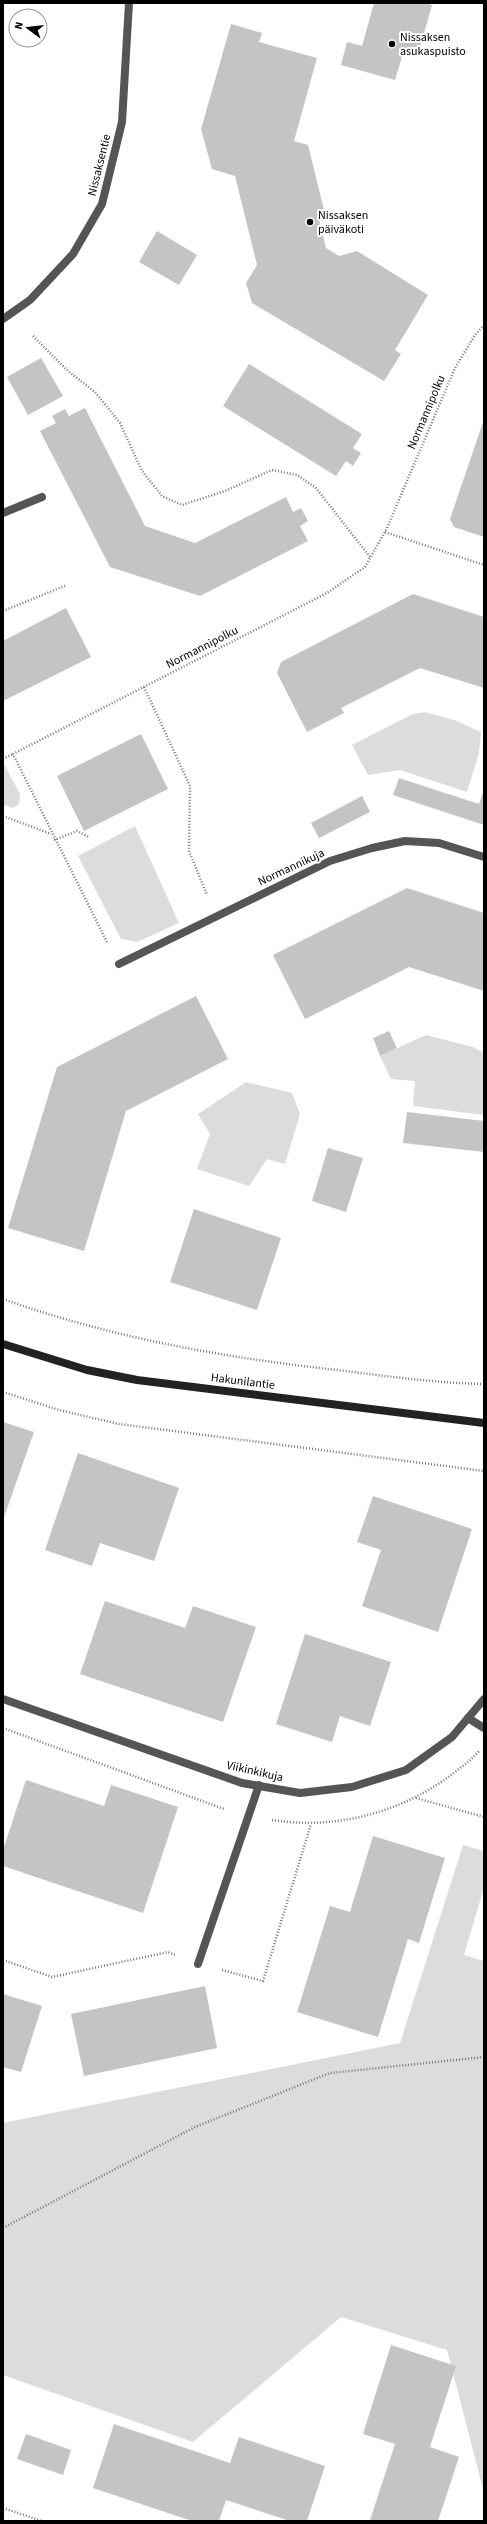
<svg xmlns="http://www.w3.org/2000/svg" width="487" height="2524" font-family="'Source Sans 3',sans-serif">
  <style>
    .green { fill: #dcdcdc }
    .building { fill: #c4c4c4 }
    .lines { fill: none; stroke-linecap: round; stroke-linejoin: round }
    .path { stroke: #777; stroke-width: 2.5; stroke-dasharray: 1 2; stroke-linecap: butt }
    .lane { stroke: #555; stroke-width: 8 }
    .street { stroke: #555; stroke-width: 8 }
    .secondary { stroke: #222; stroke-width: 8 }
    .poi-dot { fill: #000; stroke: #fff; stroke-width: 1.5 }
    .labels { text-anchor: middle; stroke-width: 4; stroke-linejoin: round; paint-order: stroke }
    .poi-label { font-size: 12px; fill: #000; stroke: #fff; text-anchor: start }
    .street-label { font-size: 12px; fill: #000; stroke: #fff }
  </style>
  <rect width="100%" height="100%" fill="#fff"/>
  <g class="green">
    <path d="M425 712 454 720 481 732 479 753 467 792 400 770 368 775 352 745 413 714Z"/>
    <path d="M5 766 20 794 19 804 13 808 3 805V767Z"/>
    <path d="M135 826 179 923 137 942 121 939 78 856Z"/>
    <path d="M426 1035 473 1047 484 1053V1115L413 1106 415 1081 391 1079 380 1056Z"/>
    <path d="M246 1082 292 1093 300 1114 285 1164 267 1159 249 1186 197 1169 210 1134 198 1114Z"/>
    <path d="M463 1845 484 1851V1887L464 1955 484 1961V2493L447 2350 341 2317 193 2442 3 2375V2123L400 2043Z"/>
  </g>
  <g class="building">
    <path d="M374 3H423L432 5 418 54 404 50 395 80 341 65 347 42 362 46Z"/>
    <path d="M231 24 262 33 259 42 317 58 294 141 308 145 326 218 319 220 326 248 339 256 357 251 428 295 395 350 401 354 384 381 252 303 246 283 257 265 235 176 212 169 201 129Z"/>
    <path d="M157 231 197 255 179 285 139 262Z"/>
    <path d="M41 358 63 396 28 415 7 377Z"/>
    <path d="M249 364 362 434 353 448 361 453 353 466 346 461 336 476 223 406Z"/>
    <path d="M85 408 145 526 195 543 286 497 293 512 301 508 308 521 300 526 308 541 200 596 110 567 40 431 56 423 52 416 65 409 69 416Z"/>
    <path d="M484 419V537L454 527 450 519Z"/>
    <path d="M413 594 484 617V688L420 668 341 708 344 713 307 732 277 673 281 662Z"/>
    <path d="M66 608 91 657 3 701V641Z"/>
    <path d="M141 734 168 789 84 831 57 776Z"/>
    <path d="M399 778 479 804 484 789V825L393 795Z"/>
    <path d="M362 796 370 812 319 838 311 823Z"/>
    <path d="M407 888 484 913V991L409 967 305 1019 273 955Z"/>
    <path d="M196 996 228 1059 126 1111 84 1251 8 1228 57 1067Z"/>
    <path d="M389 1031 397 1048 380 1056 373 1038Z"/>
    <path d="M407 1112 484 1121V1152L403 1143Z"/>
    <path d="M328 1148 363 1158 346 1212 312 1201Z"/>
    <path d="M194 1209 281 1238 257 1310 170 1282Z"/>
    <path d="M3 1422 34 1432 3 1520Z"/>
    <path d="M78 1453 179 1488 154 1561 100 1543 92 1566 45 1550Z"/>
    <path d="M373 1496 472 1529 438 1632 362 1606 381 1550 357 1542Z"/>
    <path d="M105 1601 185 1628 193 1606 256 1627 223 1722 80 1674Z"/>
    <path d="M305 1634 391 1662 370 1726 340 1716 332 1742 276 1724Z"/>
    <path d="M26 1780 104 1806 111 1785 178 1807 143 1913 3 1866V1850Z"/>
    <path d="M373 1836 445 1858 419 1943 408 1939 378 2037 297 2012 330 1906 350 1912Z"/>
    <path d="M205 1986 217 2048 84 2076 71 2014Z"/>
    <path d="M3 1994 42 2006 21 2072 3 2067Z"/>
    <path d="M391 2345 456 2366 430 2447 459 2457 438 2521 370 2520 395 2444 363 2434Z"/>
    <path d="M114 2424 230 2463 239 2437 325 2466 307 2521H290L226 2500 219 2521H192L93 2488Z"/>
    <path d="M26 2434 71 2450 63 2475 17 2459Z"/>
  </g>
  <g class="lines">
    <g class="path">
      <path d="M33 336 68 371 95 392 120 423 142 471 162 496 182 505 225 491 272 470 297 475 316 488 370 557"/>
      <path d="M385 532 484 565"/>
      <path d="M3 611 67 585"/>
      <path d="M144 687 190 786 189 851 207 895"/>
      <path d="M3 759 13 754"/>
      <path d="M3 816 51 834"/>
      <path d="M54 840 77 831 89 837"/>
      <path d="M107 942 13 754 327 593 365 567 387 528 455 368 475 335 484 325"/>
      <path d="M3 1299C116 1339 226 1358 346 1371 392 1377 438 1383 484 1384"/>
      <path d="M3 1392 59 1410 119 1424 484 1471"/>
      <path d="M3 1728 224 1809"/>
      <path d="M416 1798 484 1817"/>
      <path d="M272 1820C335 1830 400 1813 451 1775 461 1767 471 1761 479 1751"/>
      <path d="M3 1960 52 1977 168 1952 175 1955"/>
      <path d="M222 1970 263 1981 311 1824"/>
      <path d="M3 2228 195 2127 330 2073 484 2057"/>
      <path d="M3 2508 42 2521"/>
    </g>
    <g class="lane">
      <path d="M3 513 42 497"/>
      <path d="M468 1718 484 1728"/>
      <path d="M198 1964 259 1785"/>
    </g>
    <g class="street">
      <path d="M3 319 30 300 73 254 102 204 122 122 129 3"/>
      <path d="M119 964 330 861 372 848 405 841 439 843 484 857"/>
      <path d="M3 1699 242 1783 300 1793 352 1787 406 1770 452 1737 484 1699"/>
    </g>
    <path class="secondary" d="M3 1344 87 1370 137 1380 484 1423"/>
  </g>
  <g class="poi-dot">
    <circle cx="392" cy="44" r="4"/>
    <circle cx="310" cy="222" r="4"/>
  </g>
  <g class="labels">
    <g class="poi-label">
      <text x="400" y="41">Nissaksen<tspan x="400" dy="14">asukaspuisto</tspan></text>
      <text x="318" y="219">Nissaksen<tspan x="318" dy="14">päiväkoti</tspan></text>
    </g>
    <g class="street-label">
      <text transform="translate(99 165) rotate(-76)" y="4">Nissaksentie</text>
      <text transform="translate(426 412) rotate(-67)" y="4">Normannipolku</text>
      <text transform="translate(202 647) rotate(-27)" y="4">Normannipolku</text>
      <text transform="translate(291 867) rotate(-25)" y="4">Normannikuja</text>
      <text transform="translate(243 1381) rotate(7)" y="4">Hakunilantie</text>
      <text transform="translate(255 1771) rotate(13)" y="4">Viikinkikuja</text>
    </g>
  </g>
  <rect width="487" height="2524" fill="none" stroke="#000000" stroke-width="8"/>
  <g transform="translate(28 28) rotate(285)"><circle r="19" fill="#ffffff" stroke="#999999"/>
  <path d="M0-3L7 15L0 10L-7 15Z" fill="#000000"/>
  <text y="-6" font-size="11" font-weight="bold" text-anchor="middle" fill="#000000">N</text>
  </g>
</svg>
